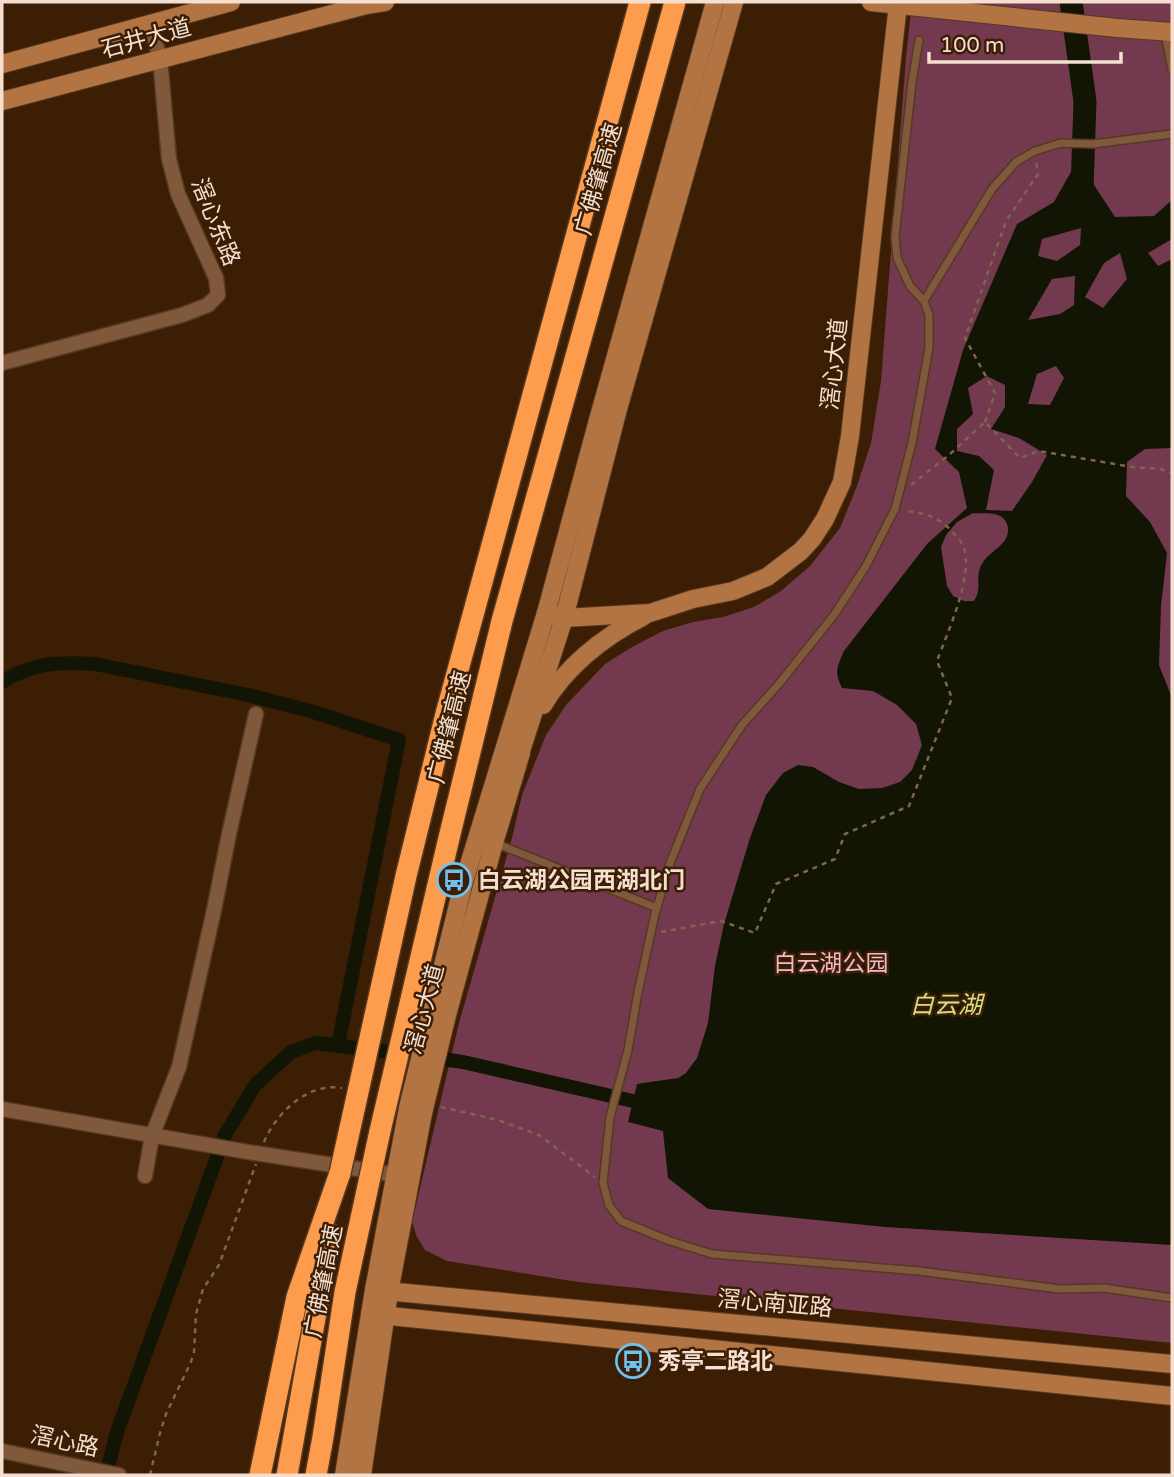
<svg xmlns="http://www.w3.org/2000/svg" width="1174" height="1477" font-family="'Varela Round','Noto Sans SC',sans-serif">
  <style>
    .green { fill: #72394f }
    .water { fill: #121503; fill-rule: evenodd }
    .lines { fill: none; stroke-linecap: round; stroke-linejoin: round }
    .canal { stroke: #121503; stroke-width: 14 }
    .river { stroke: #121503; stroke-width: 23 }
    .lane-casing { stroke: #563921; stroke-width: 10 }
    .street-casing { stroke: #563921; stroke-width: 17 }
    .secondary-casing { stroke: #563921; stroke-width: 20 }
    .highway-casing { stroke: #563921; stroke-width: 24 }
    .path { stroke: #7f644e; stroke-width: 2.5; stroke-dasharray: 5 5; stroke-linecap: butt }
    .lane { stroke: #80593c; stroke-width: 7 }
    .street { stroke: #80593c; stroke-width: 14 }
    .secondary { stroke: #b37444; stroke-width: 18 }
    .highway { stroke: #fe9c4d; stroke-width: 21 }
    .secondary-bridge-casing { stroke: #563921; stroke-width: 20; stroke-linecap: butt }
    .highway-bridge-casing { stroke: #563921; stroke-width: 24; stroke-linecap: butt }
    .secondary-bridge { stroke: #b37444; stroke-width: 18 }
    .highway-bridge { stroke: #fe9c4d; stroke-width: 21 }
    .labels { text-anchor: middle; stroke-width: 5; stroke-linejoin: round; paint-order: stroke }
    .street-label { font-size: 23px; fill: #f4dfd0; stroke: #3c1e04 }
    .poi-label { font-size: 23px; font-weight: bold; fill: #f4dfd0; stroke: #3c1e04; text-anchor: start }
    .park-label { font-size: 23px; fill: #f3b9cc; stroke: #3c1e04 }
    .water-label { font-size: 24px; font-style: italic; fill: #d0e082; stroke: #3c1e04 }
  </style>
  <rect width="100%" height="100%" fill="#3c1e04"/>
  <path class="green" d="M912 2H1172V1343L578 1282 447 1261 425 1250 417 1237 412 1222 459 1023 512 838 522 795 546 735 566 705 605 664 632 647 663 631 693 622 723 617 754 607 781 591 810 566 840 528 857 486 871 443 881 381 906 57Z"/>
  <path class="water" d="M1076 163 1083 168 1115 217 1154 216 1172 200V239L1148 253 1158 266 1172 259V448L1145 449 1127 462 1126 496 1150 522 1167 553 1161 606 1159 665 1172 698V1245L885 1227 708 1209 668 1178 663 1131 628 1122 637 1084 678 1078 686 1073 697 1058 708 1023 715 966 724 924 750 838 766 795 783 773 798 765 813 767 839 782 859 789 882 788 900 782 912 770 922 745 916 724 897 705 873 691 842 688C834 672 837 667 844 651L927 544 967 508 959 472 935 449 963 350 1017 224 1054 202ZM1081 228 1080 245 1057 261 1038 256 1042 239ZM1120 253 1127 279 1103 308 1085 297 1104 263ZM1075 276 1074 305 1060 314 1028 320 1052 279ZM1056 366 1064 378 1050 405 1028 404 1037 374ZM987 376 1005 385V407L991 429 1019 438 1047 455 1032 482 1012 511 986 510 994 470 979 456 957 451V429L973 414 968 388ZM973 513C985 514 1002 510 1007 524 1009 529 1008 536 1005 540 999 549 987 554 982 564 974 577 983 588 974 601H964L953 596 947 586 941 547 946 535 957 522Z"/>
  <g class="lines">
    <g class="canal">
      <path d="M2 682C34 662 59 662 95 664L248 695 314 712 399 740 338 1045"/>
      <path d="M427 1057 463 1062 633 1101"/>
      <path d="M106 1475 117 1432 225 1135 255 1085 291 1052 316 1043 407 1054"/>
    </g>
    <path class="river" d="M1071 2 1085 101 1082 190"/>
    <g class="lane-casing">
      <g id="lane">
        <path d="M1165 33 1172 70"/>
        <path d="M919 40 912 82 895 237 897 258 910 286 924 301 929 315V348L912 443 895 509 866 566 834 615 778 685 742 725 700 789 670 863 655 914 638 992 628 1050 610 1117 603 1183 609 1205 621 1221 670 1241 712 1254 919 1271 1060 1289 1104 1288 1172 1298"/>
        <path d="M924 301 992 189 1016 162 1035 151 1061 143 1093 144 1172 134"/>
        <path d="M495 843 657 908"/>
      </g>
    </g>
    <g class="street-casing">
      <g id="street">
        <path d="M2 363 182 315 208 305 218 295 216 278 178 194 169 159 160 59 150 23"/>
        <path d="M2 1109 248 1152 404 1176"/>
        <path d="M145 1176 152 1136 179 1067 214 910 229 834 256 714"/>
        <path d="M2 1451 119 1475"/>
      </g>
    </g>
    <g class="secondary-casing">
      <g id="secondary">
        <path d="M871 2 1117 28 1172 32"/>
        <path d="M2 64 231 2"/>
        <path d="M2 101 366 5 385 2"/>
        <path d="M546 613 564 618 650 613 693 599 733 591 767 577 801 551 812 539 825 519 842 482 850 436 898 4"/>
        <path d="M543 705C567 665 603 637 644 616"/>
        <path d="M517 763 564 618 618 409 734 2"/>
        <path d="M431 1014 464 881 546 613 598 420 715 2"/>
        <path d="M447 1015 494 843 521 753"/>
        <path d="M374 1290 1172 1364"/>
        <path d="M370 1314 1172 1396"/>
        <path d="M344 1475 374 1290 408 1108"/>
        <path d="M362 1475 389 1292 423 1113"/>
      </g>
    </g>
    <g class="highway-casing">
      <g id="highway">
        <path d="M446 714 640 2"/>
        <path d="M260 1475 297 1297 340 1173"/>
        <path d="M287 1475 330 1234"/>
      </g>
    </g>
    <g class="path">
      <path d="M985 422 995 393 965 338 1006 221 1038 174 1036 161"/>
      <path d="M911 485 949 455 985 422 1020 458 1039 451 1132 467 1161 469 1172 473"/>
      <path d="M661 932 721 921 755 933 776 884 835 859 845 834 909 806 952 698 937 661C947 633 975 574 963 546 961 541 957 536 953 533 940 517 925 513 905 511"/>
      <path d="M441 1107 498 1120 539 1135 595 1177"/>
      <path d="M264 1142C276 1113 308 1082 342 1088"/>
      <path d="M150 1475 160 1433 166 1414 191 1362 194 1352 196 1314 203 1289 219 1265 256 1164"/>
    </g>
    <use href="#lane" class="lane"/>
    <use href="#street" class="street"/>
    <use href="#secondary" class="secondary"/>
    <use href="#highway" class="highway"/>
    <g class="secondary-bridge-casing">
      <g id="secondary-bridge">
        <path d="M408 1108 431 1014"/>
        <path d="M423 1113 447 1015"/>
      </g>
    </g>
    <g class="highway-bridge-casing">
      <g id="highway-bridge">
        <path d="M340 1173 406 876 446 714"/>
        <path d="M316 1475 323 1437 345 1292 380 1131 449 838 502 621 675 2"/>
      </g>
    </g>
    <use href="#secondary-bridge" class="secondary-bridge"/>
    <use href="#highway-bridge" class="highway-bridge"/>
  </g>
  <defs>
    <g id="bus-ring" transform="scale(1.75)"><circle r="9.5" fill="#3c1e04" stroke="#6fc2f4" stroke-width="1.5"/><path d="M-5-6H5V4H4V6H2V4H-2V6H-4V4H-5ZM-3.5-4V0h7V-4ZM-3.5 1.2v1.5H-2V1.2ZM2 1.2v1.5H3.5V1.2Z" fill="#6fc2f4"/></g>
  </defs>
  <g fill-rule="evenodd">
    <use href="#bus-ring" x="454" y="880"/>
    <use href="#bus-ring" x="633" y="1361"/>
  </g>
  <g class="labels">
    <g class="street-label">
      <text transform="translate(146 38) rotate(-15)" y="8">石井大道</text>
      <text transform="translate(598 179) rotate(-74)" y="8">广佛肇高速</text>
      <text transform="translate(216 222) rotate(68)" y="8">滘心东路</text>
      <text transform="translate(834 364) rotate(-84)" y="8">滘心大道</text>
      <text transform="translate(449 727) rotate(-76)" y="8">广佛肇高速</text>
      <text transform="translate(424 1009) rotate(-75)" y="8">滘心大道</text>
      <text transform="translate(323 1281) rotate(-79)" y="8">广佛肇高速</text>
      <text transform="translate(775 1303) rotate(5)" y="8">滘心南亚路</text>
      <text transform="translate(65 1441) rotate(12)" y="8">滘心路</text>
    </g>
    <g class="poi-label">
      <text x="478" y="888">白云湖公园西湖北门</text>
      <text x="658" y="1369">秀亭二路北</text>
    </g>
    <g class="park-label">
      <text x="831" y="971">白云湖公园</text>
    </g>
    <g class="water-label">
      <text x="946" y="1013">白云湖</text>
    </g>
  </g>
  <rect width="1174" height="1477" fill="none" stroke="#f4dfd0" stroke-width="7"/>
  <path d="M929 52v10h192v-10" fill="none" stroke="#f4dfd0" stroke-width="3.5"/>
  <text x="940" y="52" font-size="21" fill="#f4dfd0" stroke="#3c1e04" stroke-width="5" paint-order="stroke">100 m</text>
</svg>
